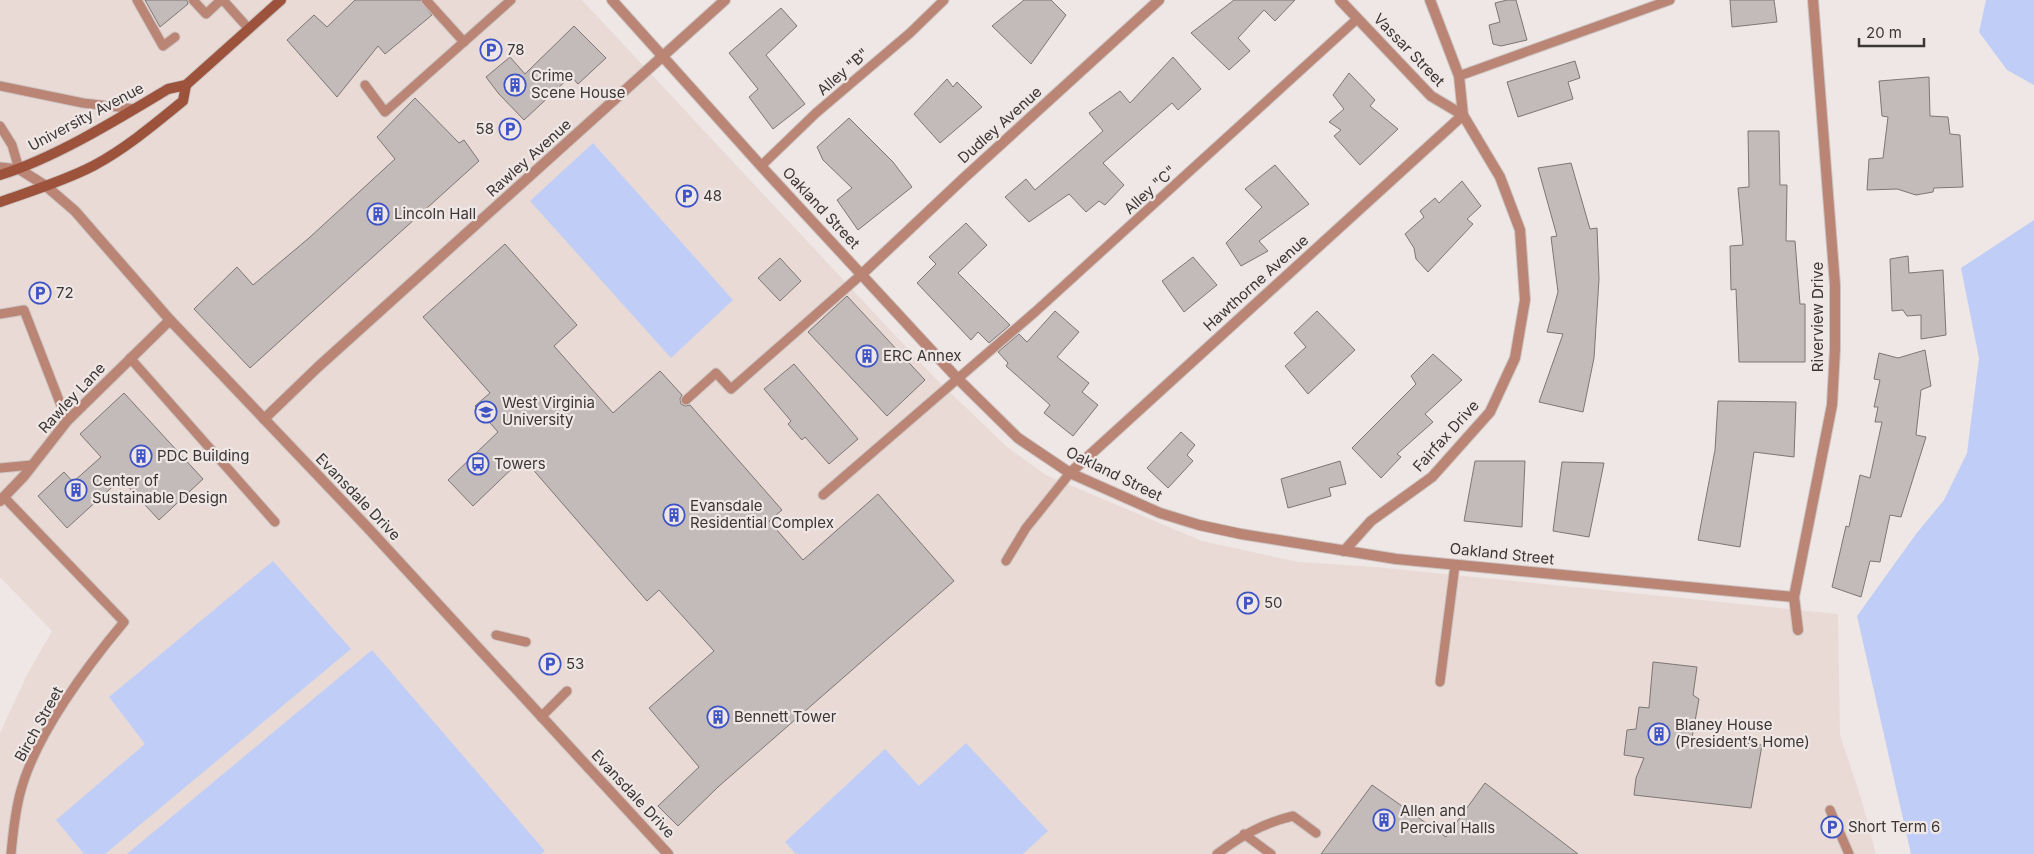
<svg xmlns="http://www.w3.org/2000/svg" width="2034" height="854" font-family="Inter,sans-serif">
  <style>
    .built { fill: #e9dad5 }
    .green { fill: #c0cef7 }
    .building { fill: #c2bbb9; stroke: #7d7674 }
    .lines { fill: none; stroke-linecap: round; stroke-linejoin: round }
    .lane-casing { stroke: #cbc4c2; stroke-width: 11 }
    .street-casing { stroke: #cbc4c2; stroke-width: 12 }
    .secondary-casing { stroke: #cbc4c2; stroke-width: 12 }
    .lane { stroke: #ba8575; stroke-width: 9 }
    .street { stroke: #ba8575; stroke-width: 10 }
    .secondary { stroke: #9d523c; stroke-width: 10 }
    .labels { text-anchor: middle; stroke-width: 4.5; stroke-linejoin: round; paint-order: stroke }
    .poi-label { font-size: 15px; fill: #3a3736; stroke: #efe7e5; text-anchor: start }
    .street-label { font-size: 15px; fill: #3a3736; stroke: #efe7e5 }
  </style>
  <rect width="100%" height="100%" fill="#efe7e5"/>
  <path class="built" d="M0 0H582L935 378 1007 447 1046 475 1202 541 1298 562 1376 567 1838 614 1840 735 1861 798 1876 854H0V733L27 675 52 631 0 577Z"/>
  <g class="green">
    <path d="M1986 0H2034V85L2007 70 1979 32Z"/>
    <path d="M593 143 733 300 671 358 530 201Z"/>
    <path d="M2034 220V854H1911L1857 616 1916 534 1944 500 1967 453 1979 358 1961 268Z"/>
    <path d="M273 561 351 649 105 854H84L56 820 145 744 109 697Z"/>
    <path d="M372 650 545 851 541 854H127Z"/>
    <path d="M966 743 1048 831 1023 854H796L785 842 885 749 919 786Z"/>
  </g>
  <g class="building">
    <path d="M145 0H187L188 4 160 27Z"/>
    <path d="M355 0H420L432 15 385 54 378 46 337 97 287 40 314 15 327 27Z"/>
    <path d="M1024 0H1051L1066 15 1031 64 992 26Z"/>
    <path d="M1234 0H1295L1275 21 1264 10 1238 38 1250 51 1229 70 1191 33Z"/>
    <path d="M1507 0H1516L1527 40 1501 46 1493 44 1489 25 1500 22 1495 3Z"/>
    <path d="M1730 0H1774L1777 22 1732 27Z"/>
    <path d="M781 8 797 26 766 55 805 104 773 129 749 97 758 89 729 53Z"/>
    <path d="M574 26 606 58 578 84 571 76 524 120 499 94 486 77 510 57 525 74Z"/>
    <path d="M1173 57 1201 89 1178 110 1172 103 1103 163 1124 185 1105 205 1099 201 1086 212 1069 194 1029 222 1005 197 1026 179 1035 190 1103 131 1089 113 1120 91 1130 103Z"/>
    <path d="M1575 61 1580 78 1568 82 1573 99 1518 117 1507 82Z"/>
    <path d="M1349 73 1375 100 1370 106 1398 129 1360 165 1334 136 1341 130 1329 122 1344 109 1333 95Z"/>
    <path d="M1929 77 1930 116 1948 117 1950 134 1960 135 1963 187 1934 188 1933 192 1916 195 1897 189 1867 190 1869 159 1883 158 1888 117 1882 116 1879 81Z"/>
    <path d="M947 79 953 87 957 82 982 107 940 143 914 114Z"/>
    <path d="M415 98 459 143 464 140 479 161 250 368 194 309 237 267 253 285 309 238 395 159 377 137Z"/>
    <path d="M849 118 893 162 912 187 858 230 837 200 852 188 823 160 817 147Z"/>
    <path d="M1748 131H1779L1780 185H1787L1786 241H1795L1800 304H1805V362H1739L1736 289 1731 290 1730 246 1743 245 1738 188 1749 187Z"/>
    <path d="M1571 163 1590 229 1597 228 1599 279 1594 358 1583 412 1539 402 1563 334 1547 332 1558 292 1551 237 1557 236 1538 168Z"/>
    <path d="M1275 165 1309 204 1259 241 1268 251 1241 266 1226 243 1262 207 1245 189Z"/>
    <path d="M1462 181 1481 206 1467 219 1473 224 1428 272 1416 259 1414 248 1405 234 1424 217 1420 211 1435 198 1439 203Z"/>
    <path d="M966 223 987 245 958 273 1010 325 989 343 978 332 971 340 917 283 936 264 929 257Z"/>
    <path d="M505 244 577 325 554 346 613 413 660 371 682 395 680 399 681 404 685 406 690 405 782 510 769 521 803 560 878 494 954 581 718 787 678 826 658 806 699 767 649 708 714 651 659 590 647 601 523 458 473 506 448 480 498 432 475 406 490 393 423 317Z"/>
    <path d="M1908 256 1909 273 1943 270 1946 335 1921 339V315L1907 316 1903 310 1892 311 1890 259Z"/>
    <path d="M1193 257 1217 285 1184 312 1162 281Z"/>
    <path d="M780 258 801 281 780 301 758 278Z"/>
    <path d="M847 296 925 380 887 416 808 332Z"/>
    <path d="M1055 311 1079 332 1057 357 1089 383 1082 392 1098 405 1073 436 1044 413 1050 405 1006 366 1008 363 998 352 1019 334 1027 342Z"/>
    <path d="M1317 311 1355 350 1308 394 1285 366 1306 347 1294 333Z"/>
    <path d="M1925 350 1931 386 1921 390 1916 435 1926 437 1901 517 1890 515 1880 562 1870 561 1861 597 1832 587 1846 526 1849 527 1860 475 1870 478 1882 422H1875L1878 407H1874L1880 380 1874 379 1879 353 1898 358Z"/>
    <path d="M1433 354 1462 380 1425 414 1433 422 1397 454 1401 457 1381 478 1352 448 1416 384 1411 376Z"/>
    <path d="M794 364 858 439 829 464 805 437 802 440 788 424 791 421 764 389Z"/>
    <path d="M124 393 203 479 159 520 121 479 67 528 38 496 64 472 73 482 101 457 80 434Z"/>
    <path d="M1718 401 1796 402 1794 457 1754 452 1740 547 1698 540 1715 450Z"/>
    <path d="M1181 432 1195 445 1187 455 1193 461 1168 488 1147 468Z"/>
    <path d="M1340 461 1346 484 1329 488 1331 496 1288 508 1281 479Z"/>
    <path d="M1475 461H1525L1522 527 1464 521Z"/>
    <path d="M1562 462 1604 463 1589 537 1553 531Z"/>
    <path d="M1653 662 1697 667 1693 695 1699 699 1692 738 1762 745 1751 808 1634 795 1636 778 1644 758 1624 755 1627 730 1636 729 1639 707 1649 708Z"/>
    <path d="M1485 783 1578 854H1321L1372 785 1446 837Z"/>
  </g>
  <g class="lines">
    <g class="lane-casing">
      <g id="lane">
        <path d="M137 0 163 46 175 37"/>
        <path d="M193 0 206 14 221 0"/>
        <path d="M223 0 249 29"/>
        <path d="M426 0 464 42"/>
        <path d="M1459 76 1670 0"/>
        <path d="M365 85 385 112 511 0"/>
        <path d="M0 86 83 103 135 109"/>
        <path d="M0 126 12 145 19 169 0 167"/>
        <path d="M761 166 816 113 910 33 944 0"/>
        <path d="M0 314 24 310 67 421"/>
        <path d="M130 358 275 522"/>
        <path d="M686 400 716 373 731 389 862 274"/>
        <path d="M0 468 32 465"/>
        <path d="M823 495 1035 312 1357 19"/>
        <path d="M4 497 124 622C87 666 36 735 21 790 15 811 13 832 11 854"/>
        <path d="M1006 561 1026 528 1070 473"/>
        <path d="M496 635 526 642"/>
        <path d="M1440 682 1455 565"/>
        <path d="M541 717 567 691"/>
        <path d="M1830 810 1849 854"/>
        <path d="M1244 834 1271 854"/>
        <path d="M1217 854C1241 836 1263 823 1293 816L1316 833"/>
      </g>
    </g>
    <g class="street-casing">
      <g id="street">
        <path d="M612 0 761 166 957 378 1018 438 1070 473 1160 513 1199 525 1241 534 1396 559 1794 597"/>
        <path d="M19 169 46 186 75 211 170 320 367 527 668 854"/>
        <path d="M862 274 965 177 1159 0"/>
        <path d="M264 419 318 367 725 0"/>
        <path d="M1070 473 1463 115 1431 96 1340 0"/>
        <path d="M0 501 24 476 67 421 170 320"/>
        <path d="M1344 551 1371 521 1432 477 1490 412 1515 358 1525 300 1520 230 1500 177 1463 115 1459 76 1430 0"/>
        <path d="M1798 630 1794 597 1832 405 1835 349V285L1813 0"/>
      </g>
    </g>
    <g class="secondary-casing">
      <g id="secondary">
        <path d="M0 175C55 158 118 119 168 89L186 85 281 0"/>
        <path d="M0 202C31 191 64 181 93 166 125 149 155 124 183 101L186 85"/>
      </g>
    </g>
    <use href="#lane" class="lane"/>
    <use href="#street" class="street"/>
    <use href="#secondary" class="secondary"/>
  </g>
  <defs>
    <g id="parking-ring" transform="scale(1.125)"><circle r="9.5" fill="#efe7e5" stroke="#3e53c6" stroke-width="1.5"/><path d="M-3.5-5.5H1a3.5 3.5 0 0 1 0 7H-1V5.5H-3.5ZM-1-3.4V-.6H.8a1.4 1.4 0 0 0 0-2.8Z" fill="#3e53c6"/></g>
    <g id="building-ring" transform="scale(1.125)"><circle r="9.5" fill="#efe7e5" stroke="#3e53c6" stroke-width="1.5"/><path d="M-4-6H4V6H1V3H-1V6H-4ZM-2.5-4.3h1.7v1.8h-1.7ZM.8-4.3h1.7v1.8H.8ZM-2.5-1h1.7V.8h-1.7ZM.8-1h1.7V.8H.8Z" fill="#3e53c6"/></g>
    <g id="university-ring" transform="scale(1.125)"><circle r="9.5" fill="#efe7e5" stroke="#3e53c6" stroke-width="1.5"/><path d="M0-5L7-2L0 1L-7-2ZM-4 1L0 2.5L4 1V4Q0 6-4 4Z" fill="#3e53c6"/></g>
    <g id="bus-ring" transform="scale(1.125)"><circle r="9.5" fill="#efe7e5" stroke="#3e53c6" stroke-width="1.5"/><path d="M-5-6H5V4H4V6H2V4H-2V6H-4V4H-5ZM-3.5-4V0h7V-4ZM-3.5 1.2v1.5H-2V1.2ZM2 1.2v1.5H3.5V1.2Z" fill="#3e53c6"/></g>
  </defs>
  <g fill-rule="evenodd">
    <use href="#parking-ring" x="491" y="50"/>
    <use href="#building-ring" x="515" y="85"/>
    <use href="#parking-ring" x="510" y="129"/>
    <use href="#parking-ring" x="687" y="196"/>
    <use href="#building-ring" x="378" y="214"/>
    <use href="#parking-ring" x="40" y="293"/>
    <use href="#building-ring" x="867" y="356"/>
    <use href="#university-ring" x="486" y="412"/>
    <use href="#building-ring" x="141" y="456"/>
    <use href="#bus-ring" x="478" y="464"/>
    <use href="#building-ring" x="76" y="490"/>
    <use href="#building-ring" x="674" y="515"/>
    <use href="#parking-ring" x="1248" y="603"/>
    <use href="#parking-ring" x="550" y="664"/>
    <use href="#building-ring" x="718" y="717"/>
    <use href="#building-ring" x="1659" y="734"/>
    <use href="#building-ring" x="1384" y="820"/>
    <use href="#parking-ring" x="1832" y="827"/>
  </g>
  <g class="labels">
    <g class="poi-label">
      <text x="507" y="55">78</text>
      <text x="531" y="81">Crime<tspan x="531" dy="17">Scene House</tspan></text>
      <text x="494" y="134" text-anchor="end">58</text>
      <text x="703" y="201">48</text>
      <text x="394" y="219">Lincoln Hall</text>
      <text x="56" y="298">72</text>
      <text x="883" y="361">ERC Annex</text>
      <text x="502" y="408">West Virginia<tspan x="502" dy="17">University</tspan></text>
      <text x="157" y="461">PDC Building</text>
      <text x="494" y="469">Towers</text>
      <text x="92" y="486">Center of<tspan x="92" dy="17">Sustainable Design</tspan></text>
      <text x="690" y="511">Evansdale<tspan x="690" dy="17">Residential Complex</tspan></text>
      <text x="1264" y="608">50</text>
      <text x="566" y="669">53</text>
      <text x="734" y="722">Bennett Tower</text>
      <text x="1675" y="730">Blaney House<tspan x="1675" dy="17">(President’s Home)</tspan></text>
      <text x="1400" y="816">Allen and<tspan x="1400" dy="17">Percival Halls</tspan></text>
      <text x="1848" y="832">Short Term 6</text>
    </g>
    <g class="street-label">
      <text transform="translate(1409 50) rotate(46)" y="5">Vassar Street</text>
      <text transform="translate(843 72) rotate(-41)" y="5">Alley "B"</text>
      <text transform="translate(86 117) rotate(-28)" y="5">University Avenue</text>
      <text transform="translate(1000 125) rotate(-42)" y="5">Dudley Avenue</text>
      <text transform="translate(529 158) rotate(-42)" y="5">Rawley Avenue</text>
      <text transform="translate(1150 190) rotate(-42)" y="5">Alley "C"</text>
      <text transform="translate(821 208) rotate(47)" y="5">Oakland Street</text>
      <text transform="translate(1256 283) rotate(-42)" y="5">Hawthorne Avenue</text>
      <text transform="translate(1818 317) rotate(-90)" y="5">Riverview Drive</text>
      <text transform="translate(72 398) rotate(-47)" y="5">Rawley Lane</text>
      <text transform="translate(1446 436) rotate(-48)" y="5">Fairfax Drive</text>
      <text transform="translate(1114 474) rotate(26)" y="5">Oakland Street</text>
      <text transform="translate(358 497) rotate(46)" y="5">Evansdale Drive</text>
      <text transform="translate(1502 554) rotate(6)" y="5">Oakland Street</text>
      <text transform="translate(39 724) rotate(-61)" y="5">Birch Street</text>
      <text transform="translate(633 794) rotate(47)" y="5">Evansdale Drive</text>
    </g>
  </g>
  <path d="M1859 38v8h65v-8" fill="none" stroke="#3a3736" stroke-width="2.5"/>
  <text x="1866" y="38" font-size="15" fill="#3a3736" stroke="#efe7e5" stroke-width="4" paint-order="stroke">20 m</text>
</svg>
